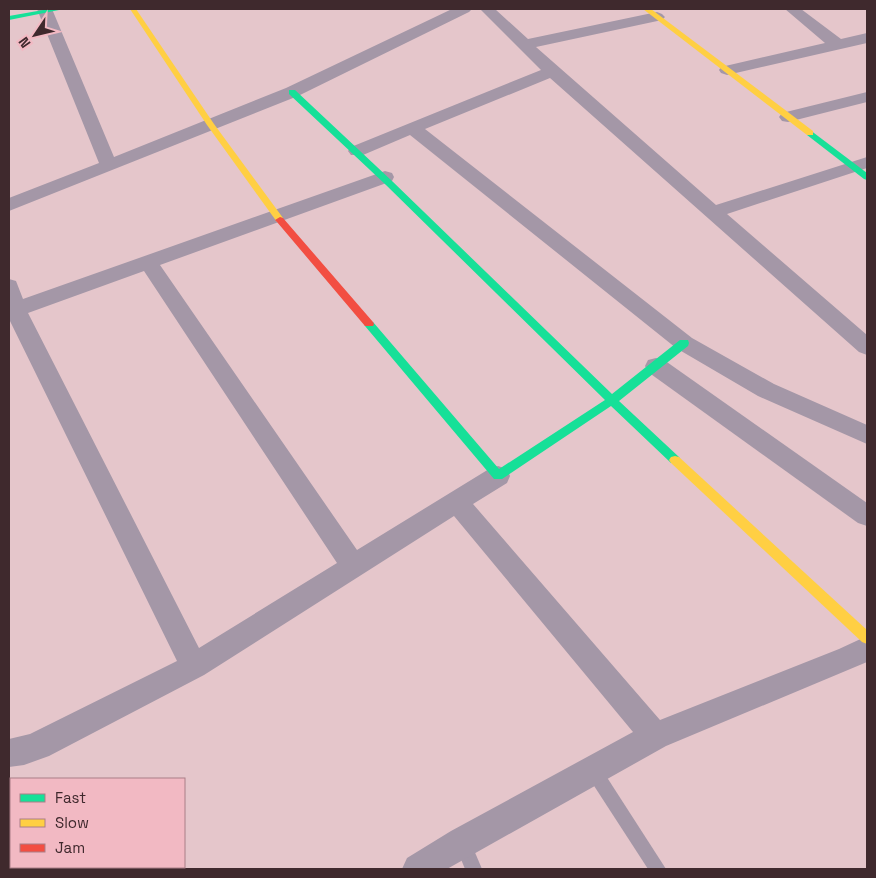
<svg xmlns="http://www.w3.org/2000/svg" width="876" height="878" font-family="'Space Grotesk',sans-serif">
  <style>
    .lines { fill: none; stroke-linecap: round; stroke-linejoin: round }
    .lane { fill: #a497a7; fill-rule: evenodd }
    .street { fill: #a497a7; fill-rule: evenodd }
    .fast { fill: #16e098; fill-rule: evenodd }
    .slow { fill: #ffcf43; fill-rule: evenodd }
    .jam { fill: #f24e42; fill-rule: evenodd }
  </style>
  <rect width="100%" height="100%" fill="#e5c6cb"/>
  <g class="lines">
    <g class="lane">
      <path d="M593 762 599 765 666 869H648L587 775 585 770 587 765Z"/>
      <path d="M462 834 468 836 482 869H465L454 842 456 836Z"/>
    </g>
    <g class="street">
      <path d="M37 9H52L114 157 286 88 452 9H472L469 12 298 96 9 211V198L99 163Z"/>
      <path d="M480 9H495L528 39 657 12 662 14 665 17 662 20 536 47 716 205 867 157V168L727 214 867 335V355L859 352 550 78 425 129 692 338 774 384 867 425V444L758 396 676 348 410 135 363 155H351L348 151 351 147 541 70Z"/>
      <path d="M785 9H801L841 39 867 33V43L727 75 721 73 719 70 721 67 825 43Z"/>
      <path d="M867 92V102L788 122 782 121 779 117 782 113Z"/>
      <path d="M385 171 392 173 394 177 392 181 160 265 357 550 489 469 498 466 507 469 510 476 507 483 473 504 660 720 839 649 867 636V662L666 746 447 869H402L407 858 451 831 633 732 454 516 204 675 49 756 24 765 9 767V739L30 734 177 661 9 319V279L16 281 23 299ZM144 271 337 563 199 648 28 313Z"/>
      <path d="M656 358 664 360 867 503V526L858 523 648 372 645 366 648 360Z"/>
      <path d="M9 800 11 801V840L9 839Z"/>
      <path d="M11 864V867H42L43 869H11Z"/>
    </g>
    <g class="fast">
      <path d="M49 9H64L9 20V16Z"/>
      <path d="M289 90H295L392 181 612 394 680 340H688L689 343 688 346 619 401 679 457 681 460 679 463H671L611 406 502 479H494L365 326 364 324 365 322H373L499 469 605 400 386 185 289 94Z"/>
      <path d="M810 130 867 173V180L864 179 807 135V131Z"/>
    </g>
    <g class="slow">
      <path d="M130 9H136L214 124 283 218V222H277L207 125Z"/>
      <path d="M643 9H651L813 131V135H807Z"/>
      <path d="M675 456 679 457 867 630V644L862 642 671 463 669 460 671 457Z"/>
    </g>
    <path class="jam" d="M280 217 283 218 373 322 374 324 373 326H365L277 222 275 220Z"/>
  </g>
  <rect width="876" height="878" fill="none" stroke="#3f292d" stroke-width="20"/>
  <rect x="10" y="778" width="175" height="90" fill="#f2b9c3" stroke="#aa7f87"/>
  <rect x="20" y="794" width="25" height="8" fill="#16e098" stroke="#aa7f87"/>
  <text x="55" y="803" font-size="15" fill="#3f292d">Fast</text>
  <rect x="20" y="819" width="25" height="8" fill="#ffcf43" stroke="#aa7f87"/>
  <text x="55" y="828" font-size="15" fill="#3f292d">Slow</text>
  <rect x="20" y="844" width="25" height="8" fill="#f24e42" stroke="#aa7f87"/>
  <text x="55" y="853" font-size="15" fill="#3f292d">Jam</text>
  <g transform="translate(35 35) rotate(235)" stroke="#f2b9c3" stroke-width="4" paint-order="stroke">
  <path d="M0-4L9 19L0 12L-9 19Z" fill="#3f292d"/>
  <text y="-8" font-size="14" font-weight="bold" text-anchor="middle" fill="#3f292d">N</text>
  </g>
</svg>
